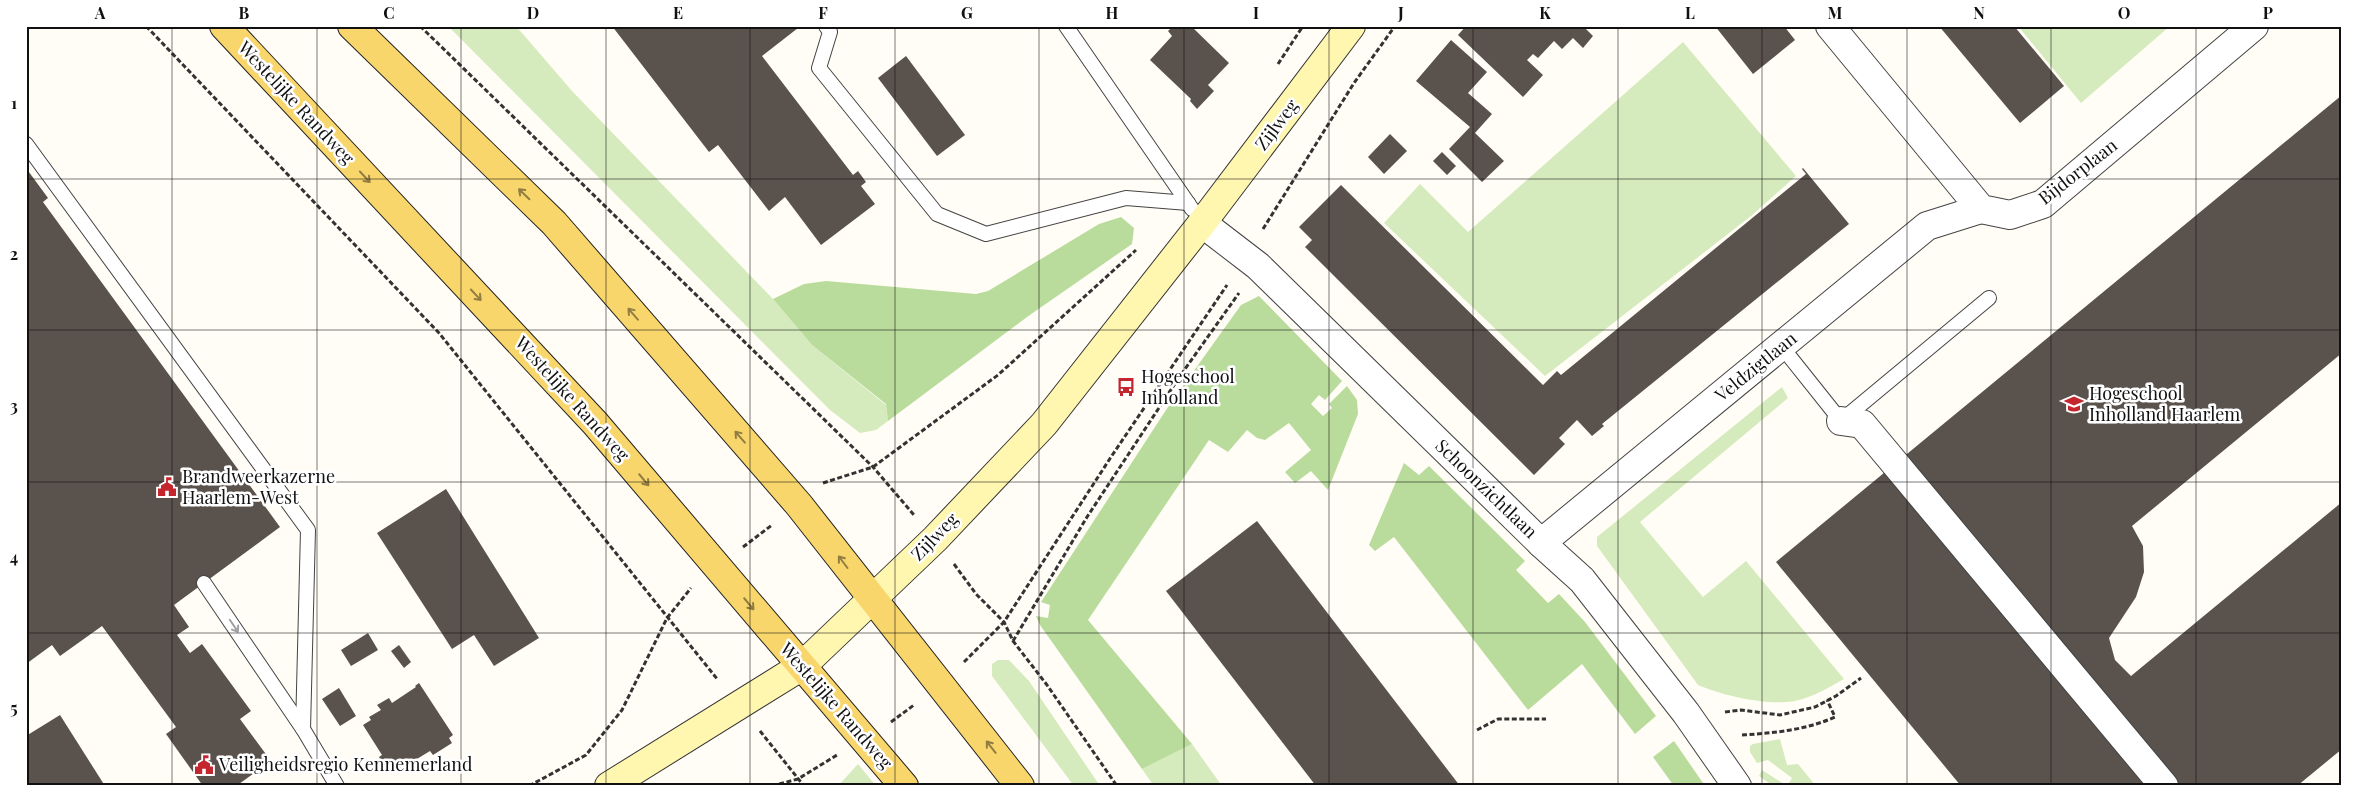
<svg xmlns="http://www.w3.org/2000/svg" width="2368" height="812" font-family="'Playfair Display',serif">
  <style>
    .green { fill: #d5ebbd }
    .forest { fill: #b9dc9c }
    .building { fill: #5a524d }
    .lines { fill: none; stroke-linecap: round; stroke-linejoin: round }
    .lane-casing { stroke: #444; stroke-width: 16 }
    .street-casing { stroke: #444; stroke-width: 30 }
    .secondary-casing { stroke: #333; stroke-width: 30 }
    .primary-casing { stroke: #222; stroke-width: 30 }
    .path { stroke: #333; stroke-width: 3; stroke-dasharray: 5 2.5; stroke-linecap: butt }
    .lane { stroke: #fff; stroke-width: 14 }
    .street { stroke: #fff; stroke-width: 28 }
    .secondary { stroke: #fff6b0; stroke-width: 28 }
    .primary { stroke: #f9d66b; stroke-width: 28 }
    .oneway { stroke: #917d42 }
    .oneway2 { stroke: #a0a0a0 }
    .grid { fill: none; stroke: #111; stroke-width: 1; stroke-opacity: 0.55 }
    .labels { text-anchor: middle; stroke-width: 5; stroke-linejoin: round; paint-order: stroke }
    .street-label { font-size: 18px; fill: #111; stroke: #fff }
    .poi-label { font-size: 18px; fill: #111; stroke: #fff; text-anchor: start }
    .neatline { fill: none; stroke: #111; stroke-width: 2 }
    .grid-label { font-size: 16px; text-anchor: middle; font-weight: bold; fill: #111 }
  </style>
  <rect width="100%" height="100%" fill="#fffdf5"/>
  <g class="green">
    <path d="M448 26H516L572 91 773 299 812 345 886 405 888 421 876 430 860 433 830 410Z"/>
    <path d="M2018 26H2170L2081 103Z"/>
    <path d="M1683 42 1796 176 1751 216 1545 376 1384 223 1420 184 1468 232Z"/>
    <path d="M1782 387 1788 398 1640 522 1703 597 1746 561 1844 679C1826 689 1806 701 1786 702 1759 704 1722 695 1698 685L1597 546V537Z"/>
    <path d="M998 660H1009L1029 681 1100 786H1074L992 676V664Z"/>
    <path d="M1780 739 1787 765 1798 764 1816 786H1773L1759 776 1762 770 1787 786 1792 778 1768 760 1757 763 1750 752V746L1753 744Z"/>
    <path d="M1192 744 1222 786H1154L1142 769Z"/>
    <path d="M858 764 876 786H838Z"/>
  </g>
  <g class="forest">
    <path d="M1121 217 1134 228 1132 244 1027 317 888 421 886 404 812 345 773 299 804 284 826 281 976 294 988 291 1099 224Z"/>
    <path d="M1259 296 1342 381 1325 400 1319 395 1311 404 1323 416 1332 408 1329 404 1347 386 1357 400 1358 414 1328 490 1311 471 1295 483 1285 472 1311 450 1289 423 1265 440 1257 438 1247 430 1228 452 1209 440 1088 620 1192 744 1142 769 1040 625 1036 616 1048 618 1050 605 1041 602 1168 407 1241 305Z"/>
    <path d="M1404 463 1419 475 1429 466 1525 561 1516 570 1548 603 1559 594 1585 622 1656 716 1635 734 1582 664 1528 710 1394 537 1375 551 1369 545Z"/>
    <path d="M1674 741 1705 786H1674L1653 757Z"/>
  </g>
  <g class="building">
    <path d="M612 26H797L798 28 762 56 853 175 858 171 866 182 861 186 875 204 821 245 785 197 769 211 718 145 709 152Z"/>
    <path d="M1173 26H1191L1229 63 1208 85 1214 91 1197 109 1190 101 1191 99 1150 60 1172 36 1168 31Z"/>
    <path d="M1466 26H1583L1593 36 1583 48 1573 38 1562 49 1554 41 1538 58 1533 54 1527 60 1543 75 1523 97 1458 35Z"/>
    <path d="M1715 26H1784L1795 40 1753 74Z"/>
    <path d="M1939 26H2014L2064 86 2020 123Z"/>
    <path d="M1451 40 1487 72 1468 93 1492 114 1475 133 1504 161 1482 182 1449 149 1470 127 1416 81Z"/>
    <path d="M906 56 965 135 937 156 878 78Z"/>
    <path d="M2342 95V353L2132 526 2143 546 2144 572 2136 597 2109 638 2115 660 2131 676 2342 502V749L2297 786H1961L1776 562Z"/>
    <path d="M1390 134 1407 151 1384 174 1368 157Z"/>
    <path d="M1442 152 1456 166 1447 175 1433 161Z"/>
    <path d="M26 168 48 198 43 202 280 527 174 605 189 627 177 635 190 653 202 644 251 711 240 719 271 761 239 784 241 786H203L166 734 176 727 102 626 60 656 52 645 26 664Z"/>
    <path d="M1803 168 1849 224 1602 424 1604 426 1592 436 1577 420 1559 438 1565 444 1534 475 1305 247 1312 240 1299 227 1341 185 1543 385 1557 371 1561 375 1806 174 1802 169Z"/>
    <path d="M446 489 539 638 494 666 474 635 452 649 377 533Z"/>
    <path d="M1257 521 1460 786H1316L1166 591Z"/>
    <path d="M368 633 378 650 351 666 341 650Z"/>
    <path d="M399 645 411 662 404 668 391 651Z"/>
    <path d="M419 683 453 735 449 738 452 743 433 755 430 751 394 773 391 770 388 772 379 757 382 755 363 725 371 720 369 717 381 710 377 705 389 698 392 703 416 687 415 686Z"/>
    <path d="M339 688 356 716 340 726 322 699Z"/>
    <path d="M60 715 105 786H26V736Z"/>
  </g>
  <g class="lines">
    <g class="lane-casing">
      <g id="lane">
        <path d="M826 26 830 32 819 68 937 214 986 234 1126 198 1188 203"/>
        <path d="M1066 26 1192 209"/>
        <path d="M26 144 308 530 303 729"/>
        <path d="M1782 347 1841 421 1989 298"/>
        <path d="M204 583 303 729 337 786"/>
      </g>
    </g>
    <g class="street-casing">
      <g id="street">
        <path d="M1830 26 1981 209 2010 215 2043 204 2254 26"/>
        <path d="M1202 223 1258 266 1541 543 1582 580 1686 713 1737 786"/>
        <path d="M1841 421 1862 424 2164 786"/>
        <path d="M1541 543 1927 226 1981 209"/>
      </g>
    </g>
    <g class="secondary-casing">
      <path id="secondary" d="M609 786 802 666 935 539 1044 424 1202 223 1351 26"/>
    </g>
    <g class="primary-casing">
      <g id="primary">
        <path d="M224 26 595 423 904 786"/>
        <path d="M352 26 554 223 799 505 1020 786"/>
      </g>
    </g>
    <g class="path">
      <path d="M146 26 439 333 718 680"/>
      <path d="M420 26 873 467 914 515"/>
      <path d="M1278 64 1303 26"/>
      <path d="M1263 229 1354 83 1395 26"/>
      <path d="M823 483 873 467 998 375 1136 250"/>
      <path d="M743 547 772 525"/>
      <path d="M954 564 976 594 1004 622 1013 641 1047 685 1117 786"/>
      <path d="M1013 641 1087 517 1180 376 1239 293"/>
      <path d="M964 662 1004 622 1111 457 1227 285"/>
      <path d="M1725 712 1741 710 1780 715 1815 707 1836 696 1861 678"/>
      <path d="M891 722 914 705"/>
      <path d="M1477 730 1498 719H1546"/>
      <path d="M760 731 804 786"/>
      <path d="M1742 735C1774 733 1806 730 1835 717L1827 700"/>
      <path d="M529 786 586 755 622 710 667 618 691 588"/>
      <path d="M772 786 798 779 837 755"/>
    </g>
    <use href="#lane" class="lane"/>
    <use href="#street" class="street"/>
    <use href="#secondary" class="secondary"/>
    <use href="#primary" class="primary"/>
  </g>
  <defs><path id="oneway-shaft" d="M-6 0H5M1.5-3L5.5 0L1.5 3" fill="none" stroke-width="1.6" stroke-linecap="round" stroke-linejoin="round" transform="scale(1.25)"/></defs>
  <g class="oneway">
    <use href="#oneway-shaft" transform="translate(365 177) rotate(47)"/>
    <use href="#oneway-shaft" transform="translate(524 194) rotate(-136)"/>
    <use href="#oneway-shaft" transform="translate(476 295) rotate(47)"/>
    <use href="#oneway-shaft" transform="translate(633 314) rotate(-131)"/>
    <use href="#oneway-shaft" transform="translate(740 437) rotate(-131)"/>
    <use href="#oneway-shaft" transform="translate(644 480) rotate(50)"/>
    <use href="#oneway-shaft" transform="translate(843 562) rotate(-127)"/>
    <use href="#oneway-shaft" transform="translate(749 604) rotate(50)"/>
    <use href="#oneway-shaft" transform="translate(991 747) rotate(-128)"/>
  </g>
  <use class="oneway2" href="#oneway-shaft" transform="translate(234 626) rotate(56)"/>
  <path class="grid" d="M172 26V786M317 26V786M461 26V786M606 26V786M750 26V786M895 26V786M1039 26V786M1184 26V786M1329 26V786M1473 26V786M1618 26V786M1762 26V786M1907 26V786M2051 26V786M2196 26V786M26 179H2342M26 330H2342M26 482H2342M26 633H2342"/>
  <defs>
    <g id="bus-bare" transform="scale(1.5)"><path d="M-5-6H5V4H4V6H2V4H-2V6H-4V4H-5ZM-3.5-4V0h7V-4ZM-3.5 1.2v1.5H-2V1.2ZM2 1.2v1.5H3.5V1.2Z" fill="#c4262e" stroke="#fff" stroke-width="2.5" paint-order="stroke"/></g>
    <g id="university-bare" transform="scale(1.5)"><path d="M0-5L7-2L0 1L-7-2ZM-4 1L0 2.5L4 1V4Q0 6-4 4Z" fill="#c4262e" stroke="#fff" stroke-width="2.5" paint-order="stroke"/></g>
    <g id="civic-bare" transform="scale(1.5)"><path d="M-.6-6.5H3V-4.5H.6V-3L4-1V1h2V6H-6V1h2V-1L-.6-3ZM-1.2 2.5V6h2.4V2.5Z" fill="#c4262e" stroke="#fff" stroke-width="2.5" paint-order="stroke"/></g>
  </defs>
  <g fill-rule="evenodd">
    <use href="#bus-bare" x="1126" y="387"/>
    <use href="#university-bare" x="2074" y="404"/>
    <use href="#civic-bare" x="167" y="487"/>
    <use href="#civic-bare" x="204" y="765"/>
  </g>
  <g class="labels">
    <g class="street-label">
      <text transform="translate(296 103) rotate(47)" y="6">Westelijke Randweg</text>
      <text transform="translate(1277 125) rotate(-53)" y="6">Zijlweg</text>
      <text transform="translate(2078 172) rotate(-38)" y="6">Bijdorplaan</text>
      <text transform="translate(1756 367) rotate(-39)" y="6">Veldzigtlaan</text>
      <text transform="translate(572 399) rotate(48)" y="6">Westelijke Randweg</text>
      <text transform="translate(1486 489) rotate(44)" y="6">Schoonzichtlaan</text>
      <text transform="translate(935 537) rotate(-46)" y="6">Zijlweg</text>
      <text transform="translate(836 706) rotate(49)" y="6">Westelijke Randweg</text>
    </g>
    <g class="poi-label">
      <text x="1141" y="383">Hogeschool<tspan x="1141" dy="21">Inholland</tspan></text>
      <text x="2089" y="400">Hogeschool<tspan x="2089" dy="21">Inholland Haarlem</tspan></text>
      <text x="182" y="483">Brandweerkazerne<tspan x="182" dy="21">Haarlem-West</tspan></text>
      <text x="219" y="771">Veiligheidsregio Kennemerland</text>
    </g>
  </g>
  <rect width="2368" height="812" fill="none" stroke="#ffffff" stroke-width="55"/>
  <rect x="28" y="28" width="2312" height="756" class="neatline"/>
  <g class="grid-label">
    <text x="100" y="19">A</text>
    <text x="244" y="19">B</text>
    <text x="389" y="19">C</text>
    <text x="533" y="19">D</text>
    <text x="678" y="19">E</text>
    <text x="823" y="19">F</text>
    <text x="967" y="19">G</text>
    <text x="1112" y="19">H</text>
    <text x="1256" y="19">I</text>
    <text x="1401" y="19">J</text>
    <text x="1545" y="19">K</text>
    <text x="1690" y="19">L</text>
    <text x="1835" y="19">M</text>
    <text x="1979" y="19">N</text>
    <text x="2124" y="19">O</text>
    <text x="2268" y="19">P</text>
    <text x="14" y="109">1</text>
    <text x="14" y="260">2</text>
    <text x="14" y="412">3</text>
    <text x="14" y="563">4</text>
    <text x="14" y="714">5</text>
  </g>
</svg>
